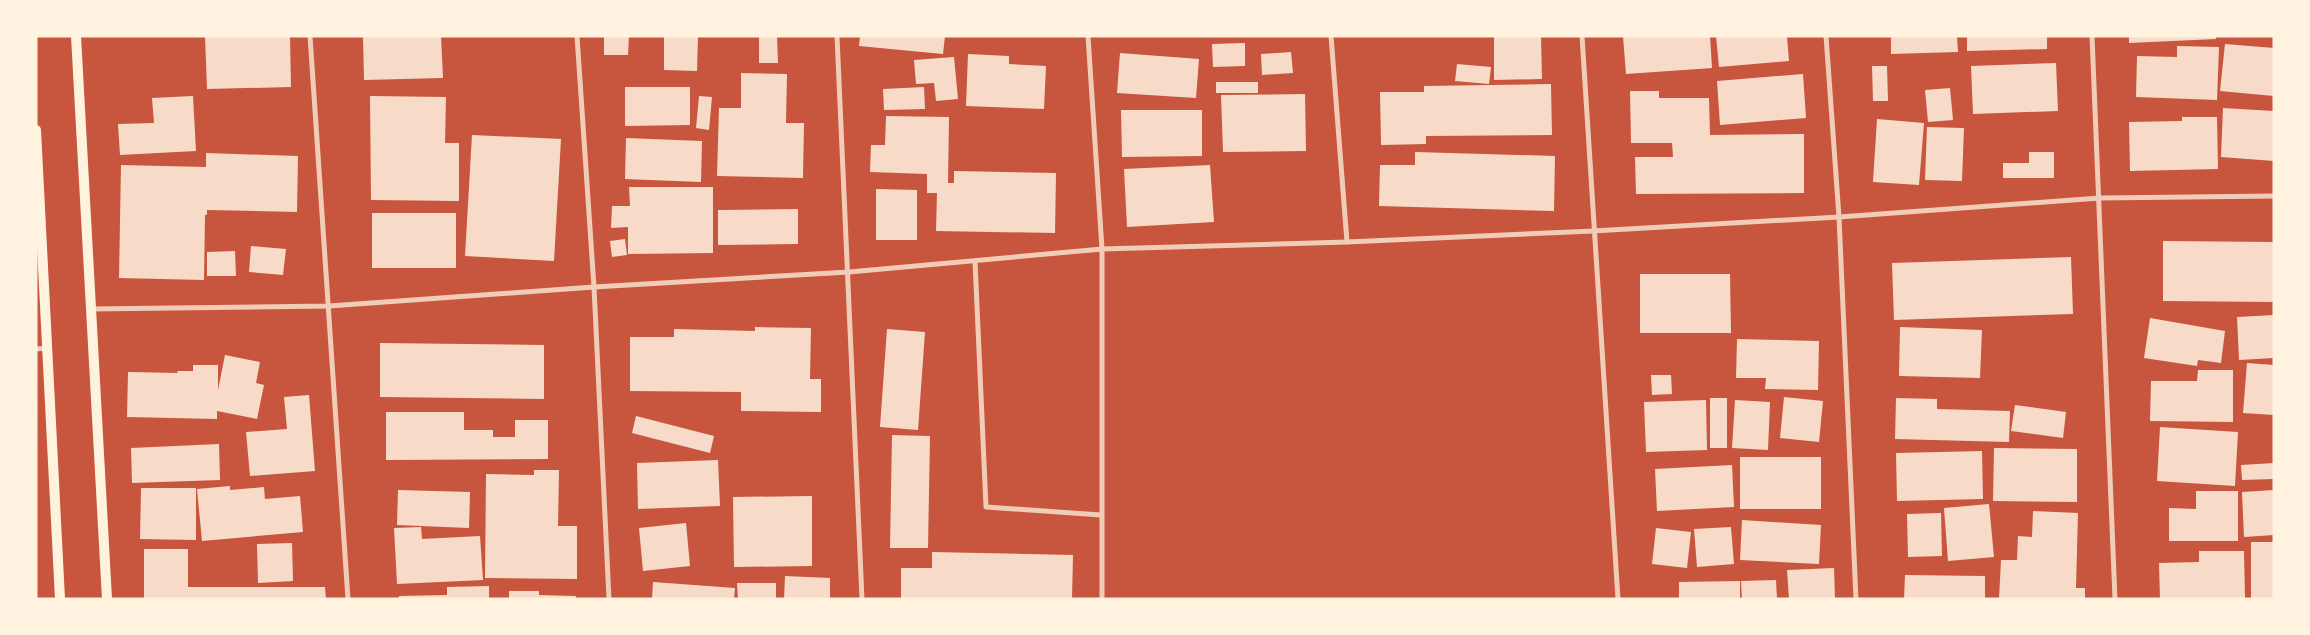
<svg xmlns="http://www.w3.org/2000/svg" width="2310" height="635" font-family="Bitter,serif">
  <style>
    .building { fill: #f7dbc8 }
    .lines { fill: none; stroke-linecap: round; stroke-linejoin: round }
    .minor { stroke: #f1ccb7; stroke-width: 5 }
    .secondary { stroke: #fff3e0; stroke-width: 10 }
  </style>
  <rect width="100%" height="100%" fill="#c8553d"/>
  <g class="building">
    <path d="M205 36H290L291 87 207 89Z"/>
    <path d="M441 36 443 78 364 80 363 37Z"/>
    <path d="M604 36H629L628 55H604Z"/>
    <path d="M664 36H698L697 71 664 70Z"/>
    <path d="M759 36H777L778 63H759Z"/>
    <path d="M860 36H945L943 54 859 46Z"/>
    <path d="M1494 36H1541L1542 79 1494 80Z"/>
    <path d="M1623 36H1710L1712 68 1626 74Z"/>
    <path d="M1716 36H1787L1789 61 1719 67Z"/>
    <path d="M1891 36H1957L1958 52 1891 54Z"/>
    <path d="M1967 36H2047V49L1967 51Z"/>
    <path d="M2129 36H2216V39L2129 43Z"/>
    <path d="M1245 43V66L1213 67 1212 44Z"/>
    <path d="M2225 44 2274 48V96L2220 91Z"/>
    <path d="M2177 46 2219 47 2217 100 2136 97 2137 56 2177 57Z"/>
    <path d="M1291 52 1293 73 1262 75 1261 54Z"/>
    <path d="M1120 53 1199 59 1196 98 1117 93Z"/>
    <path d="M968 54 1009 56V64L1046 66 1044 109 966 106Z"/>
    <path d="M954 57 958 99 936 101 934 83 916 84 914 60Z"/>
    <path d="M2056 63 2058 111 1973 114 1971 66Z"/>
    <path d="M1457 64 1491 67 1489 84 1455 81Z"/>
    <path d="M1872 66H1887L1888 101H1873Z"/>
    <path d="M741 73 787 74 786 123H804L803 178 717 176 719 108H741Z"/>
    <path d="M1803 74 1806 118 1720 125 1717 81Z"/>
    <rect x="1216" y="82" width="42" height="11"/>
    <path d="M1551 84 1552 135 1426 136V144L1381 145 1380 92H1424V86Z"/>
    <path d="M625 87H690V125L625 126Z"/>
    <path d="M924 87 925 109 884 110 883 89Z"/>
    <path d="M1950 88 1953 120 1928 122 1925 90Z"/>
    <path d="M1630 91H1659V98H1709L1710 135 1804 134V193L1636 194 1635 157H1673L1672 143H1631Z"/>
    <path d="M1305 94 1306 151 1223 152 1221 95Z"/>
    <path d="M193 96 196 151 120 155 118 124 154 123 152 98Z"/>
    <path d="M370 96 446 97 445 143H459V201L371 200Z"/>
    <path d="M699 96 712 97 709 130 696 128Z"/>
    <path d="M2223 108 2274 111V161L2221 157Z"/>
    <path d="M1121 110H1202V156L1122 157Z"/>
    <path d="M886 116 949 117 948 183H954V171L1056 173 1055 233 936 231 937 193H927V174L870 172 871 145H885Z"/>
    <path d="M2182 117H2217L2218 169 2130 171 2129 122 2182 121Z"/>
    <path d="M1877 119 1924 123 1919 185 1873 182Z"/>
    <path d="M1927 127 1964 128 1962 181 1925 180Z"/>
    <path d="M472 135 561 139 554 261 465 256Z"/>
    <path d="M626 138 702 141 701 182 625 179Z"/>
    <path d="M1415 152 1555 156 1554 211 1379 206 1380 165H1415Z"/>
    <path d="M2029 152H2054V178H2003V163H2029Z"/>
    <path d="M206 153 298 156 297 212 207 210V215H205L204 280 119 278 121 165 206 167Z"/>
    <path d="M1210 165 1214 222 1127 227 1124 169Z"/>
    <path d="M629 187H713V253L628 254V227L611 228 612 206H630Z"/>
    <path d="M876 189 917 190V240H876Z"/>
    <path d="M798 209V244L718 245V210Z"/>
    <rect x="372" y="213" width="84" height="55"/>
    <path d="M625 239 627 255 612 257 610 241Z"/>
    <path d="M2163 241 2274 242V302L2163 301Z"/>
    <path d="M251 246 286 249 283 275 249 272Z"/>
    <path d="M235 251 236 276H207V252Z"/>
    <path d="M2071 257 2073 314 1894 320 1892 263Z"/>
    <path d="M1640 274H1730L1731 333H1640Z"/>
    <path d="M2274 315V358L2239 360 2237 317Z"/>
    <path d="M2150 318 2225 331 2221 363 2198 360 2197 366 2144 358Z"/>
    <path d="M755 327 811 328 810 379H821V412L741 411V392L630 391V337H674V329L755 331Z"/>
    <path d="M1900 327 1982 330 1980 378 1899 376Z"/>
    <path d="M887 329 925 332 918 430 880 427Z"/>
    <path d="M1737 339 1819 341 1818 390 1765 389 1766 378H1736Z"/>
    <path d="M380 343 544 345V399L380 397Z"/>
    <path d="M225 355 260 362 256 383 264 385 257 419 217 411V419L127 417 128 372 178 373 177 371H193V365H218V390Z"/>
    <path d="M2247 363 2274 365V415L2243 413Z"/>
    <path d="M2198 370H2233V422L2150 421 2151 381H2197Z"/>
    <path d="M1651 375H1671L1672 394 1652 395Z"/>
    <path d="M309 395 315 471 250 476 246 432 287 429 284 397Z"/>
    <path d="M1784 397 1823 401 1819 442 1780 438Z"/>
    <rect x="1710" y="398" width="17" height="50"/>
    <path d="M1896 398 1937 399V409L2010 411 2009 442 1895 439Z"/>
    <path d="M1706 400 1707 450 1646 452 1644 402Z"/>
    <path d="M1735 400 1770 402 1768 450 1732 448Z"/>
    <path d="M2015 405 2066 412 2063 438 2011 431Z"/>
    <path d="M386 412H464V430H493V437H515V420H548V459L386 460Z"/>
    <path d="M636 416 714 436 710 453 632 433Z"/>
    <path d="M2160 427 2238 432 2235 486 2157 481Z"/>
    <path d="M892 435 930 436 928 548H890Z"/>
    <path d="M219 444 220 480 132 483 131 448Z"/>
    <path d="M1994 448 2077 449V502L1993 501Z"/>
    <path d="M1982 451 1983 499 1897 501 1896 453Z"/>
    <rect x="1740" y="457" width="81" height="52"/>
    <path d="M718 460 720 506 638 509 637 463Z"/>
    <path d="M2274 463V479L2242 480 2241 465Z"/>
    <path d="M1732 465 1734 507 1657 511 1655 469Z"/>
    <path d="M534 470H559L558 526H577V579L485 578 486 474 534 475Z"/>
    <path d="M230 486V490L264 487 265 499 300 496 303 532 202 541 197 489Z"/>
    <path d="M141 488H196V540L140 539Z"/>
    <path d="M398 490 470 492 469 528 397 525Z"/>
    <path d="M2274 490V535L2244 537 2242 492Z"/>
    <path d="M2196 491H2238V541H2169V508L2196 509Z"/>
    <path d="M812 496V566L734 567 733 497Z"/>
    <path d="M1989 504 1994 557 1948 561 1944 508Z"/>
    <path d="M2033 511 2078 513 2076 588H2085V599H1999L2001 560H2017L2018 536 2032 537Z"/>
    <path d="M1941 513 1942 556 1908 557 1907 514Z"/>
    <path d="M1742 520 1821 525 1819 564 1740 560Z"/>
    <path d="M686 523 690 566 643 571 639 528Z"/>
    <path d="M421 527 422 539 480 536 483 580 397 584 394 528Z"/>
    <path d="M1731 527 1734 564 1697 567 1694 529Z"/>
    <path d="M1656 528 1691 532 1687 568 1652 564Z"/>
    <rect x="2251" y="542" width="23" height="57"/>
    <path d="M292 543 293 581 258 583 257 544Z"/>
    <path d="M144 549H188V587H325L326 599 144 598Z"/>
    <path d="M2199 551H2244L2245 599H2160L2159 563 2199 562Z"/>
    <path d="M932 552 1073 555 1072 599H901V568H932Z"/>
    <path d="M1834 568 1835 599H1789L1787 570Z"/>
    <path d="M1905 575 1985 576V599H1904Z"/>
    <path d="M785 576 830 578V599H784Z"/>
    <path d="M1776 580 1777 599H1742L1741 581Z"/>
    <path d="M1740 581V599H1679V582Z"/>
    <path d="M653 582 735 588 734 599H652Z"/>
    <path d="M737 583H776V599H738Z"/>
    <path d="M489 586V599H399V596L447 595V587Z"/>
    <path d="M509 591H539V595L576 596V599H509Z"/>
  </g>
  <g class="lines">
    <g class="minor">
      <path d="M310 36 348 599"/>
      <path d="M577 36 594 287 609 599"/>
      <path d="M837 36 862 599"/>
      <path d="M1088 36 1102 249V599"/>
      <path d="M1331 36 1347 242"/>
      <path d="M1582 36 1618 599"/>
      <path d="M1826 36 1839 217 1856 599"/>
      <path d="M2092 36 2115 599"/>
      <path d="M975 261 986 507 1101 515"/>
      <path d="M92 309 329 306 594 287 849 272 1102 249 1347 242 1593 231 1839 217 2100 198 2274 196"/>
      <path d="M36 349 48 348"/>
    </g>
    <g class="secondary">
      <path d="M76 36 107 599"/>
      <path d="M36 130 60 599"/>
    </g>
  </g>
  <rect width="2310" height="635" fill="none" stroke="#fff3e0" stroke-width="75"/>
</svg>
